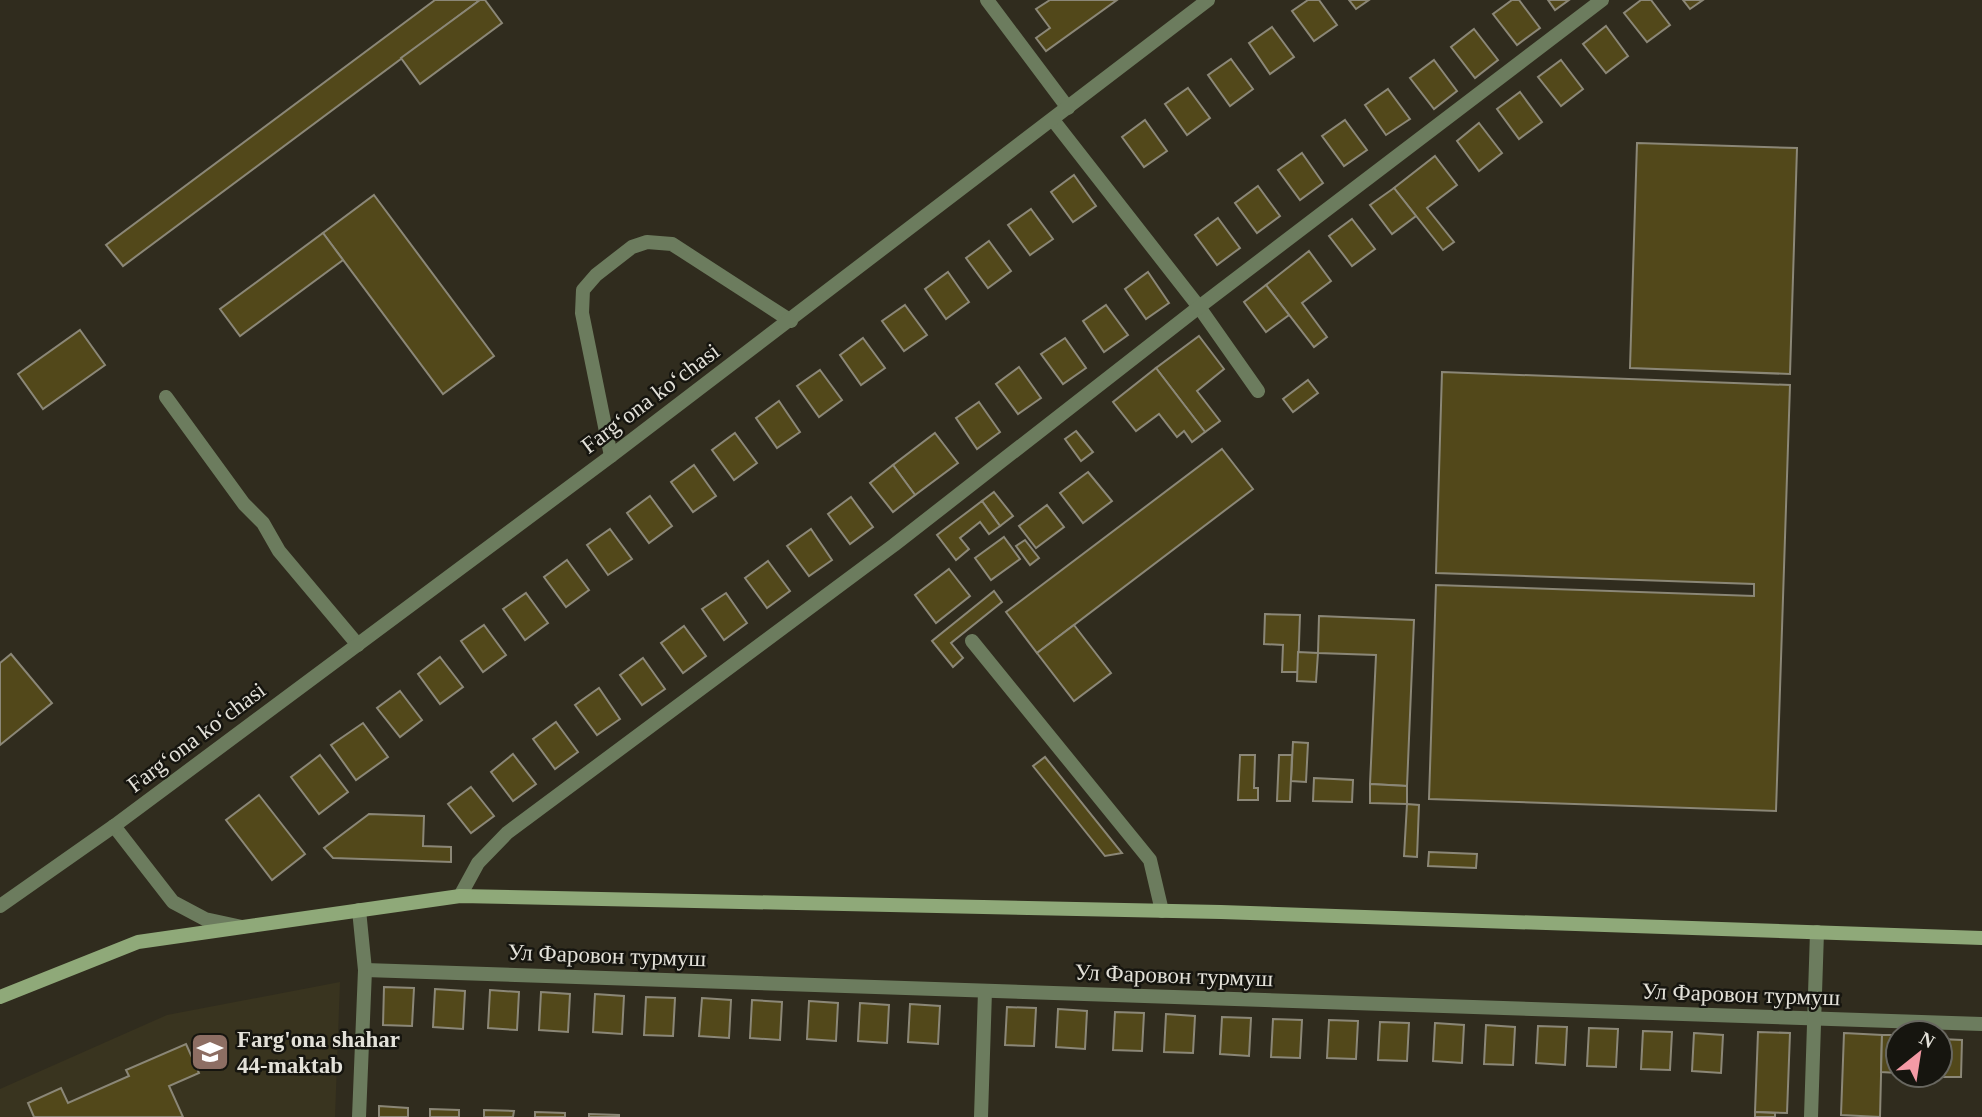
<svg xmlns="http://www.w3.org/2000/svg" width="1982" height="1117" font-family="Georgia,serif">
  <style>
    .built { fill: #39341f }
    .building { fill: #52481a; stroke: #8b8777; stroke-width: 2 }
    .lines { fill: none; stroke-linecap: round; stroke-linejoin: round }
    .minor { stroke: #6c7c5e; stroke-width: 14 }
    .tertiary { stroke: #6c7c5e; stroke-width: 14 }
    .secondary { stroke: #8fa979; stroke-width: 14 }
    .labels { text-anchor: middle; stroke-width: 5; stroke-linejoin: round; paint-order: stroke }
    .street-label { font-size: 23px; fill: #e3e1d9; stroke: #16150f }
    .poi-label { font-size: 23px; font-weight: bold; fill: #e3e1d9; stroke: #16150f; text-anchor: start }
  </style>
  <rect width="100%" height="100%" fill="#302c1e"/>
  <path class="built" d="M340 982 335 1117H0V1089L167 1015Z"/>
  <g class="building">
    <path d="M435 0H480L123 266 106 245Z"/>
    <path d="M480 0H485L502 23 420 84 401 58Z"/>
    <path d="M1050 0H1117L1046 51 1036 38 1050 28 1036 9Z"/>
    <path d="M1308 0H1319L1337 25 1314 41 1292 11Z"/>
    <path d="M1349 0H1369L1356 9Z"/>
    <path d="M1512 0H1519L1540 28 1517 45 1493 14Z"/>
    <path d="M1548 0H1569L1555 10Z"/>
    <path d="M1641 0H1651L1670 25 1647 42 1624 13Z"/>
    <path d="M1683 0H1703L1690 9Z"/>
    <path d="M1606 26 1628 56 1606 73 1583 44Z"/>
    <path d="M1272 27 1294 57 1270 74 1249 43Z"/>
    <path d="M1474 29 1498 60 1475 78 1451 47Z"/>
    <path d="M1231 59 1253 89 1230 106 1208 75Z"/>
    <path d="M1434 60 1457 91 1434 109 1410 78Z"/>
    <path d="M1561 60 1583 89 1561 106 1538 77Z"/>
    <path d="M1188 88 1210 118 1187 135 1165 104Z"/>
    <path d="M1388 89 1410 119 1386 135 1365 105Z"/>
    <path d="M1520 92 1542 122 1519 139 1497 109Z"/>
    <path d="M1145 120 1167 151 1144 167 1122 137Z"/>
    <path d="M1345 120 1367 150 1344 166 1322 136Z"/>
    <path d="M1479 123 1502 153 1479 171 1457 141Z"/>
    <path d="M1637 143 1797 148 1790 374 1630 368Z"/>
    <path d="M1302 153 1323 183 1300 200 1278 170Z"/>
    <path d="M1435 156 1457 185 1427 208 1454 242 1443 250 1394 188Z"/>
    <path d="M1074 175 1096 206 1073 222 1051 192Z"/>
    <path d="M1258 186 1280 216 1257 233 1235 203Z"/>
    <path d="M1394 188 1416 216 1392 234 1370 205Z"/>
    <path d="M374 195 494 356 443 394 323 233Z"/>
    <path d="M1031 209 1053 239 1030 255 1008 225Z"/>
    <path d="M1218 218 1240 248 1217 265 1195 235Z"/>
    <path d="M1352 219 1375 249 1352 266 1329 236Z"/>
    <path d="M323 233 343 260 240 336 220 309Z"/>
    <path d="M989 241 1011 271 988 288 966 258Z"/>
    <path d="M1309 251 1331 281 1302 303 1327 337 1314 347 1266 285Z"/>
    <path d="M948 272 969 302 946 319 925 289Z"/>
    <path d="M1148 272 1169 303 1146 319 1125 289Z"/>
    <path d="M1266 285 1289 315 1266 332 1244 302Z"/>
    <path d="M905 305 927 335 904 351 882 321Z"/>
    <path d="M1106 305 1128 335 1104 352 1083 321Z"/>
    <path d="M80 330 105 365 43 409 18 374Z"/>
    <path d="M1199 336 1224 369 1197 391 1220 421 1205 432 1156 368Z"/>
    <path d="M863 338 885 368 861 385 840 355Z"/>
    <path d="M1065 338 1086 368 1063 384 1041 354Z"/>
    <path d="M1019 367 1041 398 1018 414 996 384Z"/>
    <path d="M1156 368 1205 432 1192 442 1184 431 1177 437 1159 414 1136 431 1113 402Z"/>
    <path d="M820 370 842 400 819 417 797 386Z"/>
    <path d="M1442 372 1790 385 1776 811 1429 799 1436 585 1754 596V584L1436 573Z"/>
    <path d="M1308 380 1318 393 1293 412 1283 399Z"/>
    <path d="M779 401 800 432 777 448 756 418Z"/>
    <path d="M979 402 1000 432 977 449 956 418Z"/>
    <path d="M1076 431 1093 452 1081 461 1065 439Z"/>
    <path d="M735 433 757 463 734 480 712 450Z"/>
    <path d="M935 433 958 463 915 495 893 465Z"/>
    <path d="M1222 449 1253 489 1037 653 1006 612Z"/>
    <path d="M694 465 716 496 693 512 671 482Z"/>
    <path d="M893 465 915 495 893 512 870 483Z"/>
    <path d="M1088 472 1112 501 1083 523 1060 493Z"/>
    <path d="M994 492 1013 516 1000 526 982 501Z"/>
    <path d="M650 496 672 526 649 543 627 513Z"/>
    <path d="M851 497 873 527 850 544 828 514Z"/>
    <path d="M982 501 1000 526 989 534 980 522 960 538 969 549 956 560 937 535Z"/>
    <path d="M1047 505 1064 527 1036 548 1019 526Z"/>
    <path d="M610 529 632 559 608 575 587 545Z"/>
    <path d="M811 529 832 560 809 576 787 546Z"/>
    <path d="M1004 537 1020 559 991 580 975 558Z"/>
    <path d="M1025 540 1039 558 1030 565 1016 546Z"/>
    <path d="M567 560 589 590 566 607 544 577Z"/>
    <path d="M768 561 790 591 767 608 745 578Z"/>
    <path d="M949 569 970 596 936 623 915 595Z"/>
    <path d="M994 591 1002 602 951 643 963 658 953 667 932 641Z"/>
    <path d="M526 593 548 623 525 640 503 609Z"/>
    <path d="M726 593 747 623 724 640 702 609Z"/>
    <path d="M1265 614 1300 615 1298 672H1282L1283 645 1264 644Z"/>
    <path d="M1319 616 1414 620 1407 786 1370 784 1376 655 1318 653Z"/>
    <path d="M484 625 506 655 483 672 461 641Z"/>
    <path d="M1074 625 1111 673 1074 701 1037 653Z"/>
    <path d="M684 626 706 656 683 673 661 643Z"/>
    <path d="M1298 652 1318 653 1316 682 1297 681Z"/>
    <path d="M11 654 52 703 0 745V663Z"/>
    <path d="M440 657 463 687 440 704 418 674Z"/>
    <path d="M643 658 665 689 642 705 620 675Z"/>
    <path d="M599 688 620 719 597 735 575 705Z"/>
    <path d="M400 691 422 720 400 737 377 708Z"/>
    <path d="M556 722 578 752 555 769 533 739Z"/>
    <path d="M363 723 388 757 356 780 331 745Z"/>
    <path d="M1293 742 1308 743 1306 782 1291 781Z"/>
    <path d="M513 754 536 784 513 801 491 772Z"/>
    <path d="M320 755 348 792 319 814 291 777Z"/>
    <path d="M1240 755H1255L1254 788H1258V800H1238Z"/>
    <path d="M1279 755H1292L1290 801H1277Z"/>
    <path d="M1045 757 1122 853 1105 856 1033 766Z"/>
    <path d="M1314 778 1353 780 1352 802 1313 801Z"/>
    <path d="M1370 784 1407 786V804L1370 803Z"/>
    <path d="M471 787 494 816 471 833 448 804Z"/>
    <path d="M259 795 305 854 272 880 226 820Z"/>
    <path d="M1407 804 1419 805 1417 857 1404 856Z"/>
    <path d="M369 814 424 816 423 846 451 847V862L333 858 324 848Z"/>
    <path d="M1429 852 1477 854 1476 868 1428 866Z"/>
    <path d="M384 987 414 988 412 1026 383 1025Z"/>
    <path d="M435 989 465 991 463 1029 433 1027Z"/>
    <path d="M490 990 519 992 517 1030 488 1028Z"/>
    <path d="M541 992 570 994 568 1032 539 1030Z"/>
    <path d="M595 994 624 996 622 1034 593 1032Z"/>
    <path d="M646 997 675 998 673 1036 644 1035Z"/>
    <path d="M702 998 731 1000 729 1038 699 1036Z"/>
    <path d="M752 1000 782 1002 780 1040 750 1038Z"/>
    <path d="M809 1001 838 1003 836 1041 807 1039Z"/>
    <path d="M860 1003 889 1005 887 1043 858 1041Z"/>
    <path d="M910 1004 940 1006 938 1044 908 1042Z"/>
    <path d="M1007 1007 1036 1008 1034 1046 1005 1045Z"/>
    <path d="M1058 1009 1087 1011 1085 1049 1056 1047Z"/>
    <path d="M1115 1012 1144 1013 1142 1051 1113 1050Z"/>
    <path d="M1166 1014 1195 1016 1193 1053 1164 1052Z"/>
    <path d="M1222 1017 1251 1018 1249 1056 1220 1054Z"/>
    <path d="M1273 1019 1302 1020 1300 1058 1271 1057Z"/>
    <path d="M1329 1020 1358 1021 1356 1059 1327 1058Z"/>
    <path d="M1380 1022 1409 1023 1407 1061 1378 1060Z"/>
    <path d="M1435 1023 1464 1025 1462 1063 1433 1061Z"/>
    <path d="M1486 1025 1515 1027 1513 1065 1484 1064Z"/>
    <path d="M1538 1026 1567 1027 1565 1065 1536 1063Z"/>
    <path d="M1589 1028 1618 1029 1616 1067 1587 1066Z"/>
    <path d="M1643 1031 1672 1032 1670 1070 1641 1069Z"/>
    <path d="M1758 1032 1790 1033 1787 1113 1755 1112Z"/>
    <path d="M1694 1033 1723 1035 1721 1073 1692 1071Z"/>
    <path d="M1844 1033 1882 1035 1880 1117 1841 1115Z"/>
    <path d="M1882 1035H1898V1073L1881 1072Z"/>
    <path d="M1940 1039 1962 1040 1961 1077H1933L1940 1075Z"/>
    <path d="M186 1044 199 1073 169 1086 183 1117H34L28 1103 61 1088 68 1103 129 1076 126 1070Z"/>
    <path d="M379 1106 408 1108V1117H379Z"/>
    <path d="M430 1109 459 1110V1117H430Z"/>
    <path d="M484 1110 514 1111 513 1117H484Z"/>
    <path d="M535 1112 565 1113V1117H535Z"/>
    <path d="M1755 1112 1775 1113V1117H1755Z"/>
    <path d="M589 1114 619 1115V1117H589Z"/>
  </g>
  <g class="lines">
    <g class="minor">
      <path d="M987 0 1068 108"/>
      <path d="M1053 120 1199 307 1258 391"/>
      <path d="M166 397 244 504 263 523 279 551 358 645"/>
      <path d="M611 456 582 313 583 290 596 275 632 247 647 242 672 244 791 321"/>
      <path d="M972 641 1150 860 1162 911"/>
      <path d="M460 896 478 863 507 833 894 545 1199 307 1602 0"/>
      <path d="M365 970 1982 1024"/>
      <path d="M359 1117 365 970 359 910"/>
      <path d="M981 1117 985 991"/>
      <path d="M1811 1117 1817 932"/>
    </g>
    <g class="tertiary">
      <path d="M114 826 173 902 205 919 242 927"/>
      <path d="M0 906 114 826 611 456 1208 0"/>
    </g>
    <path class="secondary" d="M0 997 138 942 460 896 1221 912 1982 938"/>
  </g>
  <defs>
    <g id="school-square" transform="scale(2.0125)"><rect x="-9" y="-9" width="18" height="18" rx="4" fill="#8d6e63" stroke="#16150f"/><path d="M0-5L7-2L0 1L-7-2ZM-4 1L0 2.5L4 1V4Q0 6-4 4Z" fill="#fff"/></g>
  </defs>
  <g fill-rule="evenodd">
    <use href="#school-square" x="210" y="1052"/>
  </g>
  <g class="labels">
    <g class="street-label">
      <text transform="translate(650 398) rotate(-37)" y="8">Fargʻona koʻchasi</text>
      <text transform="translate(196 737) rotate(-37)" y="8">Fargʻona koʻchasi</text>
      <text transform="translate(607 955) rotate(2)" y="8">Ул Фаровон турмуш</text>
      <text transform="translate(1174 975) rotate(2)" y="8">Ул Фаровон турмуш</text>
      <text transform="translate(1741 994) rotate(2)" y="8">Ул Фаровон турмуш</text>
    </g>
    <g class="poi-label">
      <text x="237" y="1047">Farg'ona shahar<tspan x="237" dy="26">44-maktab</tspan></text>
    </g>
  </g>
  <g transform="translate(1919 1054) rotate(30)"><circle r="33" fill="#16150f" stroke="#686760" stroke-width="2"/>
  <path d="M0-5L12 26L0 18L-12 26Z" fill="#f49aa5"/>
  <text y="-10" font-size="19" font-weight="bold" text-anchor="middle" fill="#e3e1d9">N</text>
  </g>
</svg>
